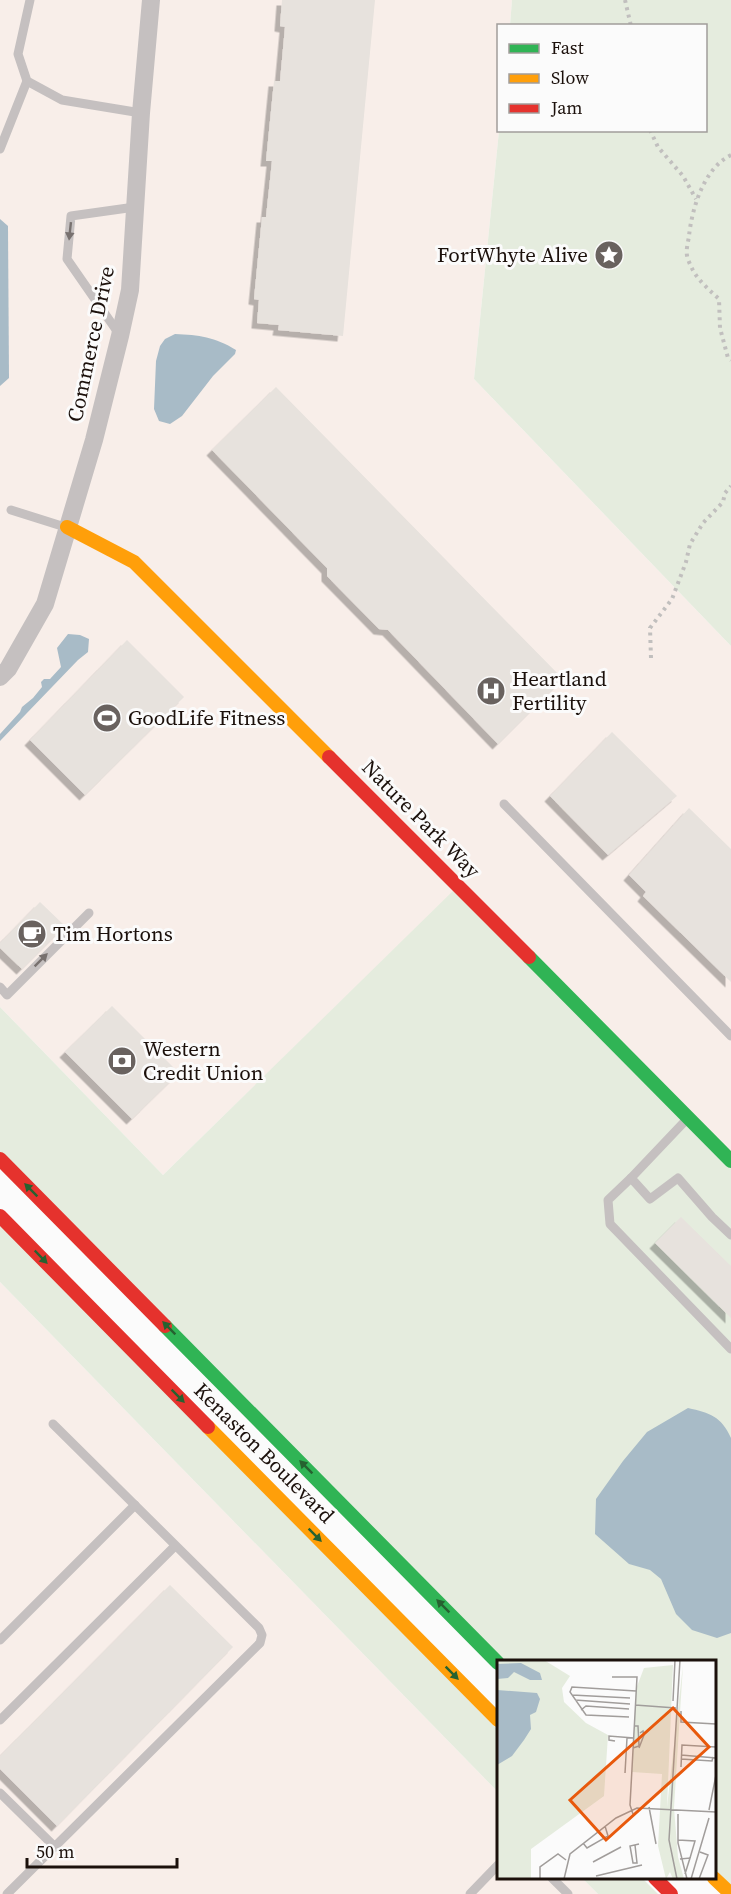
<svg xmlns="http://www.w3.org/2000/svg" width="731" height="1894" font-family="'Source Serif 4',serif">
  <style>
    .built { fill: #f8eee9 }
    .green { fill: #e5ecde }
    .water { fill: #a8bbc7 }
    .building { fill: #e7e2dd; filter: url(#shadow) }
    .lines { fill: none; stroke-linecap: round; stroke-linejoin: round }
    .path { stroke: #c1bfbe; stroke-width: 4; stroke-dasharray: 3 4.5; stroke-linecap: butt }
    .lane { stroke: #c5c0c0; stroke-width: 9 }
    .street { stroke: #c5c0c0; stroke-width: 18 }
    .fast { stroke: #30b455; stroke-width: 14 }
    .slow { stroke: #ff9f0a; stroke-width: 14 }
    .jam { stroke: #e5322d; stroke-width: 14 }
    .oneway { fill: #78716f }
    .oneway2 { fill: #266230 }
    .labels { text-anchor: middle; stroke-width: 6; stroke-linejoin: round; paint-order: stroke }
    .poi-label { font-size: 21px; fill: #1b100b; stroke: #fbfbfb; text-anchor: start }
    .street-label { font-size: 21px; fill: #1b100b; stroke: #fbfbfb }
    .inset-road { fill: none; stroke: #a19d9b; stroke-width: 1.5 }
    .view { fill: #e8590c; fill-opacity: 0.15; stroke: #e8590c; stroke-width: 3 }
    .inset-edge { fill: none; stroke: #1b100b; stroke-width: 3 }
  </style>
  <defs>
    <filter id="shadow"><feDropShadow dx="-5.5" dy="5.5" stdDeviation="0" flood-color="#0004"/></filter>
  </defs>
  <rect width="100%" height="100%" fill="#fbfbfb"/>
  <g class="built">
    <path d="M0 0H512L510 25 498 26 499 131 474 379 731 646V1161L459 886 163 1175 0 1007Z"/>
    <path d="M0 1282 498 1792V1878H582L598 1894H0Z"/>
  </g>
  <g class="green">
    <path d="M512 0H731V646L474 379 499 131 706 130V26L510 25Z"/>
    <path d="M458 886 731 1161V1894L714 1878V1662H498L0 1159V1007L163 1175Z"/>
    <path d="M0 1218 498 1730V1792L0 1282Z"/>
    <path d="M582 1878H642L658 1894H598Z"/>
  </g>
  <g class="water">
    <path d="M0 219 8 226 9 378 0 386Z"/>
    <path d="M175 334C199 335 215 337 236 350L235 354 213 376 182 416 170 424 159 421 154 409 156 361 160 346 165 339Z"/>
    <path d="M68 634 80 635 89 639 88 652 78 660 0 741V734L20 712 22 707 33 698 42 687 41 682 44 679H50L61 667 57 648Z"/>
    <path d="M688 1408C710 1413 721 1416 731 1438V1633L717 1638 692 1630 676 1614 661 1579 650 1570 629 1564 595 1534 596 1499 623 1461 647 1432Z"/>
  </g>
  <g class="building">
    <path d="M282 0H375L343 336 278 330 279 325 257 323 259 300 254 299 262 217H266L272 161H266L274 81H280L285 27 280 26Z"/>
    <path d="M276 387 563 679 498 744 388 630 379 629 327 576V568L212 450Z"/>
    <path d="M127 640 184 697 85 795 30 740Z"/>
    <path d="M612 732 677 796 608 855 550 796Z"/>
    <path d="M689 808 731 849V982L643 896 646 892 629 875Z"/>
    <path d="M40 902 65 926 22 969 0 948V943Z"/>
    <path d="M112 1006 179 1073 132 1119 65 1052Z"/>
    <path d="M681 1217 731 1266V1318L655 1243Z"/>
    <path d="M170 1585 233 1647 57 1826 0 1769V1756Z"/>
  </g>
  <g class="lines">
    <g class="path">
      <path d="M625 0 631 26"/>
      <path d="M650 130 658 147 683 176 696 199"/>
      <path d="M731 155C704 168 692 208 689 236 688 243 685 252 688 259 694 277 705 286 719 299L720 328 728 358 731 360"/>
      <path d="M651 658 650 628 672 599 686 562 690 544 703 523 723 502 725 493 731 486"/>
    </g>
    <g class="lane">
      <path d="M30 0 18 54 27 81 62 100 141 113"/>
      <path d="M0 149 27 81"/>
      <path d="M119 334 67 259 71 216 135 207"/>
      <path d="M11 510 65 527"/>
      <path d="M504 804 731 1036"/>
      <path d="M0 987 7 995 89 913"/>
      <path d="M687 1119 631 1178 650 1199 678 1178 712 1217 731 1235"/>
      <path d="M631 1178 608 1200 610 1224 731 1349"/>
      <path d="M0 1640 135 1505"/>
      <path d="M0 1720 175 1546"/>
      <path d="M0 1793 55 1847"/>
      <path d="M552 1878 568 1894"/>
      <path d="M7 1894 260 1643 262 1635 259 1628 53 1424"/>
      <path d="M470 1894 498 1865"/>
    </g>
    <path class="street" d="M0 677 8 669 45 604 94 440 120 336 130 290 141 113 151 0"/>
    <g class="fast">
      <path d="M529 957 731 1161"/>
      <path d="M165 1326 498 1663"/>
    </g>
    <g class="slow">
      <path d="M67 527 134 562 329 757"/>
      <path d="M208 1427 498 1720"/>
      <path d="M714 1878 731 1894"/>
    </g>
    <g class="jam">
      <path d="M329 757 529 957"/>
      <path d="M0 1159 165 1326"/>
      <path d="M0 1216 208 1427"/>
      <path d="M655 1878 671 1894"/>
    </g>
  </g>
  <defs><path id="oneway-solid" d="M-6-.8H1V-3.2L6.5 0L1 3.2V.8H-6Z" transform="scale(1.5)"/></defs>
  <g class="oneway">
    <use href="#oneway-solid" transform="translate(70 231) rotate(96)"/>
    <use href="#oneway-solid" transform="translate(41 960) rotate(-45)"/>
  </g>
  <g class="oneway2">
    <use href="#oneway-solid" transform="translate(31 1190) rotate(-135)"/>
    <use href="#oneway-solid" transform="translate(41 1257) rotate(46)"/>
    <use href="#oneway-solid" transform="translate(169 1328) rotate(-135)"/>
    <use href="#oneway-solid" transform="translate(178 1396) rotate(45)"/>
    <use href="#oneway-solid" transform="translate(306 1467) rotate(-135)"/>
    <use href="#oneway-solid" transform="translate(315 1535) rotate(45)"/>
    <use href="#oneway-solid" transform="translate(443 1606) rotate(-135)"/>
    <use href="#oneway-solid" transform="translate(452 1673) rotate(45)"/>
  </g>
  <defs>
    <g id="sight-disc" transform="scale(1.5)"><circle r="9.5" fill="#69625f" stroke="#fbfbfb"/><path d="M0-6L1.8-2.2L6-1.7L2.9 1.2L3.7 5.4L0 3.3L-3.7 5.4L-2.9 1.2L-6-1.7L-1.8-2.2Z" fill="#fff"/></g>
    <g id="hospital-disc" transform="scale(1.5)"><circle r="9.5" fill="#69625f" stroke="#fbfbfb"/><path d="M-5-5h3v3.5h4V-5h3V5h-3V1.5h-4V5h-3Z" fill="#fff"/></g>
    <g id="stadium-disc" transform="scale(1.5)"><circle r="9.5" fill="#69625f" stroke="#fbfbfb"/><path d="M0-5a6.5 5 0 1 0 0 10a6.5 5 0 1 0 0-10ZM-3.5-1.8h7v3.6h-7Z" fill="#fff"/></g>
    <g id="cafe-disc" transform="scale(1.5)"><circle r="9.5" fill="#69625f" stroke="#fbfbfb"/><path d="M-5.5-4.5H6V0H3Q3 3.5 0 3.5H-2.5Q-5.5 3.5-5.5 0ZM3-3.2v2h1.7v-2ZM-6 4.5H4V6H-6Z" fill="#fff"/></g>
    <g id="bank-disc" transform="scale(1.5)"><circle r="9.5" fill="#69625f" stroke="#fbfbfb"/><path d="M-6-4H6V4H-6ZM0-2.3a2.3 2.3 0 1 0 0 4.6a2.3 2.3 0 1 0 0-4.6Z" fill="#fff"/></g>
  </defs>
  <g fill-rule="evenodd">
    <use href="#sight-disc" x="609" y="255"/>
    <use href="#hospital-disc" x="491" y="691"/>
    <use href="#stadium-disc" x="107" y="718"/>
    <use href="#cafe-disc" x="32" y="934"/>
    <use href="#bank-disc" x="122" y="1061"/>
  </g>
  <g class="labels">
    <g class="poi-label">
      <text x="588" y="262" text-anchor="end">FortWhyte Alive</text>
      <text x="512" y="686">Heartland<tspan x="512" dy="24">Fertility</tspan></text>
      <text x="128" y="725">GoodLife Fitness</text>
      <text x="53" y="941">Tim Hortons</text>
      <text x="143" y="1056">Western<tspan x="143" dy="24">Credit Union</tspan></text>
    </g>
    <g class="street-label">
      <text transform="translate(91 344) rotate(-78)" y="7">Commerce Drive</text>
      <text transform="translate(421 819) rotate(45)" y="7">Nature Park Way</text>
      <text transform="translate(264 1453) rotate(45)" y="7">Kenaston Boulevard</text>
    </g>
  </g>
  <g transform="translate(497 1660)">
    <rect width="219" height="219" fill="#fbfbfb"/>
    <path d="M0 0H47L73 16 65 28 67 42 89 63 111 75 107 136 34 189V219H0ZM176 5 170 147 186 5 177 148 181 197 187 219H176L173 212 169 219 161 186 165 114 135 112 139 29 147 8Z" fill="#e5ecde"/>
    <path d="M24 3 43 13 45 20H33L17 12 11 18 0 19V4ZM0 30 40 33 43 39 39 52 33 55 34 69 27 80 15 96 0 105Z" fill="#a8bbc7"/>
    <path class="inset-road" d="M140 0H164M115 17H140L133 145 136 154M75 35 133 38M78 40 133 44M176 41 178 0M138 45 179 48M84 50 89 46 132 49M184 51V62L219 64M132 57 89 55 73 32 75 27 139 31M118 81 112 80V76L137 78M136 88 142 86 141 66H137M142 88 147 75 146 71 143 73M184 95 219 98M184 99 215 101 216 97M184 107 185 85 219 87M128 113 130 78M152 147 159 184M212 150 219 115M181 154V183L190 219M181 180 198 181 193 198M86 183 90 188 111 176 108 166M138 185 140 203H136L133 186 142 184M183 199 193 198 188 214M96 202 124 187M99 216 145 205M43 219V207L61 194 69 200M67 219 73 194 119 158 140 148 219 152M180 219 172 180 183 0M194 219 212 158M202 219 211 195 203 192"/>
    <path class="view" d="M176 48 212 87 109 180 73 140Z"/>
    <rect width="219" height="219" class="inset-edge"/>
  </g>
  <rect x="497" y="24" width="210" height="108" fill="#fbfbfb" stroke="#a19d9b" stroke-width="1.5"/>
  <rect x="509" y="44" width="30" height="9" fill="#30b455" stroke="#a19d9b" stroke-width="1.5"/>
  <text x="551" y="54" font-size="18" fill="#1b100b">Fast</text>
  <rect x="509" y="74" width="30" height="9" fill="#ff9f0a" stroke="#a19d9b" stroke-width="1.5"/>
  <text x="551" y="84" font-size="18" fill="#1b100b">Slow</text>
  <rect x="509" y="104" width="30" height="9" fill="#e5322d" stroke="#a19d9b" stroke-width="1.5"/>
  <text x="551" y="114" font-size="18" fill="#1b100b">Jam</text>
  <path d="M27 1858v9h150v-9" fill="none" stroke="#1b100b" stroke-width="3"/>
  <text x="36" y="1858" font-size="18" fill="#1b100b" stroke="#fbfbfb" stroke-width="4.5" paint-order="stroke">50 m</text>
</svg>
